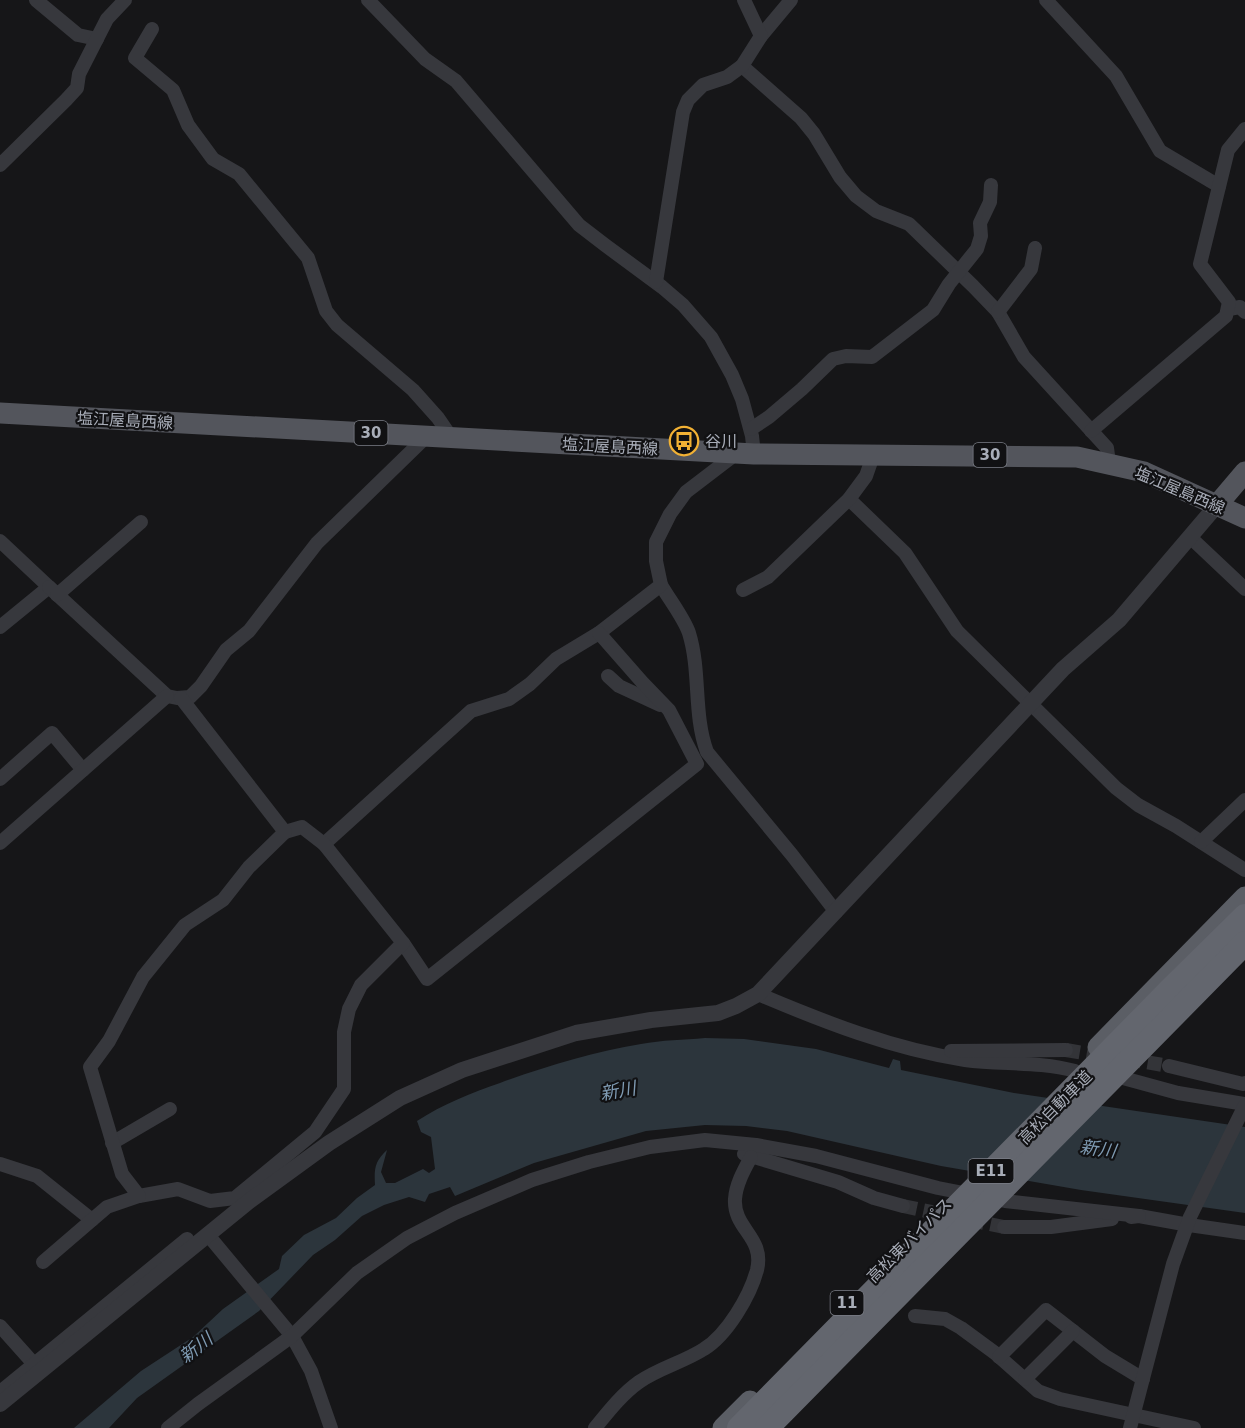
<svg xmlns="http://www.w3.org/2000/svg" width="1245" height="1428" font-family="'DejaVu Sans','Noto Sans JP',sans-serif">
  <style>
    .water { fill: #2c353c }
    .lines { fill: none; stroke-linecap: round; stroke-linejoin: round }
    .minor-tunnel { stroke: #333438; stroke-width: 14; stroke-dasharray: 14 7; stroke-linecap: butt }
    .minor { stroke: #37383d; stroke-width: 14 }
    .tertiary { stroke: #37383d; stroke-width: 16 }
    .primary { stroke: #53555c; stroke-width: 21 }
    .trunk { stroke: #5b5e65; stroke-width: 21 }
    .motorway-bridge { stroke: #63666e; stroke-width: 24 }
    .labels { text-anchor: middle; stroke-width: 4.5; stroke-linejoin: round; paint-order: stroke }
    .shield { fill: #111113; stroke: #7b7e86; stroke-width: 1.5 }
    .shield-label { font-size: 15px; font-weight: bold; fill: #a8adb8 }
    .street-label { font-size: 16px; fill: #a8adb8; stroke: #111113 }
    .poi-label { font-size: 16px; fill: #a8adb8; stroke: #111113; text-anchor: start }
    .water-label { font-size: 18px; font-style: italic; fill: #7f9bb3; stroke: #111113 }
  </style>
  <rect width="100%" height="100%" fill="#161618"/>
  <path class="water" d="M705 1038 744 1039 816 1049 889 1068 893 1059 900 1061 901 1070 1014 1093 1245 1127V1213L1081 1190 941 1166 787 1131 746 1126 705 1125 646 1131 534 1163 455 1196 450 1187 429 1194 425 1202 409 1197 384 1205 362 1216 335 1240 313 1255 259 1311 137 1398 109 1428H74L141 1371 193 1337 223 1309 279 1269 282 1256 304 1235 336 1218 357 1198 375 1185C374 1168 375 1161 387 1150L381 1172 386 1183H395L423 1169 429 1173 435 1169 431 1137 421 1132 417 1121C443 1104 471 1093 500 1083 546 1066 594 1052 641 1044 662 1040 684 1040 705 1038Z"/>
  <g class="lines">
    <g class="minor-tunnel">
      <path d="M1066 1050 1108 1057"/>
      <path d="M1127 1059 1169 1066"/>
      <path d="M903 1206 951 1216"/>
      <path d="M970 1220 1004 1227"/>
    </g>
    <g class="minor">
      <path d="M36 0 78 35 97 39"/>
      <path d="M368 0 425 59 456 81 579 225 605 245 662 287 683 305 711 337 732 375 742 399 752 436 754 454"/>
      <path d="M1046 0 1116 76 1160 151 1219 186"/>
      <path d="M152 29 135 58 173 90 188 125 213 159 239 174 308 258 326 311 337 325 413 390 438 418 451 437"/>
      <path d="M761 36 791 0"/>
      <path d="M742 66 801 118 814 134 840 177 856 196 876 211 909 224 973 286 998 312 1024 357 1107 448 1109 463"/>
      <path d="M0 165 66 100 77 88 79 74 107 19 125 0"/>
      <path d="M656 282 683 112 688 100 703 85 727 77 742 66 761 36 744 0"/>
      <path d="M1229 309 1240 307 1245 312"/>
      <path d="M998 312 1031 269 1035 248"/>
      <path d="M751 429 769 417 802 389 833 359 846 356 872 357 933 310 949 284 977 249 981 236 980 223 990 202 991 185"/>
      <path d="M1091 431 1226 316 1229 302 1200 264 1228 150 1245 129"/>
      <path d="M849 499 905 553 957 631 1116 788 1138 805 1176 826 1245 870"/>
      <path d="M1190 537 1245 589"/>
      <path d="M0 541 49 587 0 627"/>
      <path d="M661 585C669 599 684 618 689 633 701 672 693 714 707 752L792 855 836 912"/>
      <path d="M49 587 167 696 177 698 190 697 201 686 226 650 249 631 317 543 427 436"/>
      <path d="M743 590 768 577 849 499 866 476 873 456"/>
      <path d="M57 595 141 522"/>
      <path d="M608 676 619 686 660 705"/>
      <path d="M0 779 52 733 83 770"/>
      <path d="M1201 842 1245 800"/>
      <path d="M0 843 167 696"/>
      <path d="M324 844 471 711 509 699 530 684 556 659 599 633 661 585 656 561V542L670 514 686 492 737 453"/>
      <path d="M403 943 427 979 697 764 669 710 642 682 599 633"/>
      <path d="M758 994C824 1022 893 1049 965 1060 1001 1065 1039 1061 1075 1071"/>
      <path d="M951 1051 1066 1050"/>
      <path d="M1169 1066 1243 1084 1245 1083"/>
      <path d="M1123 1078 1178 1093 1245 1104"/>
      <path d="M112 1143 170 1109"/>
      <path d="M744 1154 838 1182 874 1198 903 1206"/>
      <path d="M0 1164 37 1176 92 1220"/>
      <path d="M139 1196 178 1189 210 1201 235 1198 315 1132 344 1089V1032L349 1009 361 985 403 943 324 844 302 827 285 832"/>
      <path d="M1131 1217 1139 1216 1189 1225 1245 1233"/>
      <path d="M1004 1227H1051L1112 1219"/>
      <path d="M208 1235 292 1336 311 1371 331 1428"/>
      <path d="M43 1262 107 1207 139 1196 122 1174 90 1067 109 1041 143 977 185 925 223 900 249 867 285 832 181 698"/>
      <path d="M915 1316 945 1319 961 1328 995 1353 1038 1391 1060 1399 1194 1428"/>
      <path d="M0 1326 34 1364"/>
      <path d="M999 1357 1046 1310 1105 1356 1143 1379"/>
      <path d="M1025 1379 1073 1331"/>
      <path d="M0 1392 187 1239"/>
      <path d="M168 1428 198 1404 292 1336 357 1273 407 1238 455 1213 532 1180 589 1162 650 1147 705 1140 756 1145 816 1156 938 1188 1005 1201 1139 1216"/>
      <path d="M595 1428C608 1412 622 1394 639 1382 659 1368 684 1362 704 1349 727 1335 750 1296 757 1270 765 1237 733 1229 735 1199 736 1184 744 1170 751 1157"/>
      <path d="M1130 1428 1173 1264 1190 1217 1245 1105"/>
    </g>
    <path class="tertiary" d="M0 1404 248 1202 329 1143 400 1098 462 1070 576 1033 651 1020 718 1013 736 1006 758 994 1063 669 1119 620 1217 505"/>
    <g class="primary">
      <path d="M0 413 754 454 1077 457 1144 472 1245 518"/>
      <path d="M1217 505 1245 472"/>
    </g>
    <g class="trunk">
      <path d="M1098 1047 1245 897"/>
      <path d="M723 1428 750 1401"/>
    </g>
    <g class="motorway-bridge">
      <path d="M739 1428 1171 989 1245 916"/>
      <path d="M767 1428 1245 943"/>
    </g>
  </g>
  <defs>
    <g id="bus-ring" transform="scale(1.5)"><circle r="9.5" fill="#111113" stroke="#f2b134" stroke-width="1.5"/><path d="M-5-6H5V4H4V6H2V4H-2V6H-4V4H-5ZM-3.5-4V0h7V-4ZM-3.5 1.2v1.5H-2V1.2ZM2 1.2v1.5H3.5V1.2Z" fill="#f2b134"/></g>
  </defs>
  <g fill-rule="evenodd">
    <use href="#bus-ring" x="684" y="441"/>
  </g>
  <g class="labels">
    <g class="shield">
      <rect x="354.5" y="421" width="33" height="24" rx="4.5"/>
      <rect x="973.5" y="443" width="33" height="24" rx="4.5"/>
      <rect x="968.5" y="1159" width="45" height="24" rx="4.5"/>
      <rect x="830.5" y="1291" width="33" height="24" rx="4.5"/>
    </g>
    <g class="shield-label">
      <text x="371" y="438">30</text>
      <text x="990" y="460">30</text>
      <text x="991" y="1176">E11</text>
      <text x="847" y="1308">11</text>
    </g>
    <g class="street-label">
      <text transform="translate(125 420) rotate(3)" y="6">塩江屋島西線</text>
      <text transform="translate(610 446) rotate(3)" y="6">塩江屋島西線</text>
      <text transform="translate(1180 490) rotate(23)" y="6">塩江屋島西線</text>
      <text transform="translate(1055 1107) rotate(-45)" y="6">高松自動車道</text>
      <text transform="translate(909 1240) rotate(-45)" y="6">高松東バイパス</text>
    </g>
    <g class="poi-label">
      <text x="705" y="447">谷川</text>
    </g>
    <g class="water-label">
      <text transform="translate(618 1091) rotate(-10)" y="6">新川</text>
      <text transform="translate(1098 1149) rotate(8)" y="6">新川</text>
      <text transform="translate(196 1348) rotate(-38)" y="6">新川</text>
    </g>
  </g>
</svg>
